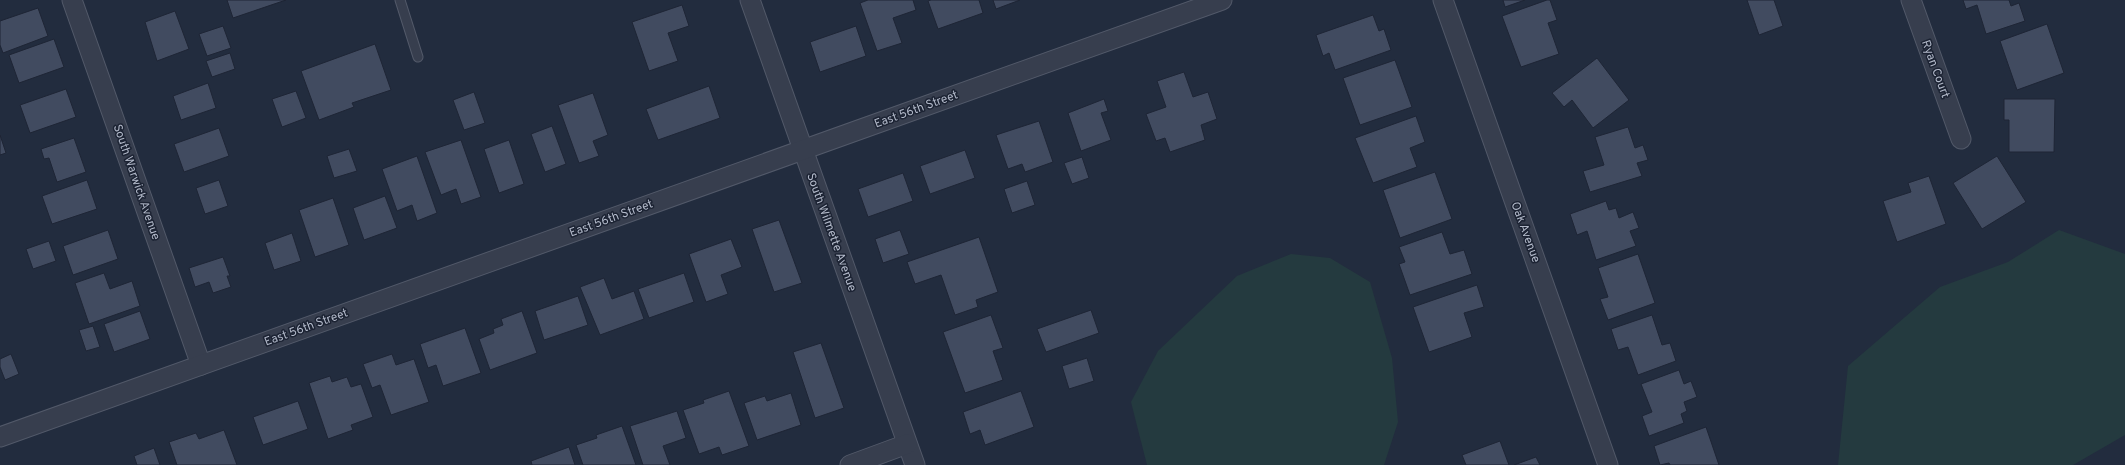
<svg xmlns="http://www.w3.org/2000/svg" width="2125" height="465" font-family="Overpass,sans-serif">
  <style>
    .green { fill: #243a3f }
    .building { fill: #414b60; stroke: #1e2535 }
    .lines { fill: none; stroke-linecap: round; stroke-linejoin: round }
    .lane-casing { stroke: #525969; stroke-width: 11 }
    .street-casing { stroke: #525969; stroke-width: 21 }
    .lane { stroke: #373e4e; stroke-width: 9 }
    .street { stroke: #373e4e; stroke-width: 19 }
    .labels { text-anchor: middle; stroke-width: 3; stroke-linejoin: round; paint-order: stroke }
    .street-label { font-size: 12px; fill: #b2b9c9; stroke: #1c2333 }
  </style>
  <rect width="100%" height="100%" fill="#222c3e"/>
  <g class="green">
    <path d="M2059 230 2125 254V435L2073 465H1838L1848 366 1940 287 2008 262Z"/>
    <path d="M1291 254 1330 258 1370 282 1392 358 1398 422 1384 465H1147L1131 402 1158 351 1237 276Z"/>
  </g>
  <g class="building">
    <path d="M227 0H286L233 18Z"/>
    <path d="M868 0H913L916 10 893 18 902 43 877 51 860 3Z"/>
    <path d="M931 0H979L983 13 938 29 928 1Z"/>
    <path d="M993 0H1020L996 9Z"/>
    <path d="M1503 0H1525L1505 7Z"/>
    <path d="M1547 0H1550L1557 20 1548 23 1559 54 1521 67 1502 16Z"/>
    <path d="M1747 0H1774L1783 26 1759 35Z"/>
    <path d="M1963 0H2009L2011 6 2019 3 2025 21 1986 34 1977 5 1966 9Z"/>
    <path d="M682 5 689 26 668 33 678 61 649 71 632 22Z"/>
    <path d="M38 8 48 36 3 53 0 45V21Z"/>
    <path d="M175 11 189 49 157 61 145 22Z"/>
    <path d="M1373 15 1379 31 1384 29 1391 50 1335 70 1329 53 1323 56 1316 35Z"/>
    <path d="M2047 24 2064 73 2017 90 2000 41Z"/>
    <path d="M223 26 231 48 207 56 199 34Z"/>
    <path d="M856 26 866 56 820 72 810 42Z"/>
    <path d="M54 39 64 67 19 83 9 55Z"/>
    <path d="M375 44 391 90 352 103 354 107 319 120 301 71Z"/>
    <path d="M230 53 235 69 212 77 206 61Z"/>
    <path d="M1597 58 1629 100 1593 128 1572 100 1564 107 1552 93Z"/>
    <path d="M1395 60 1412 107 1360 125 1343 78Z"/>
    <path d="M1184 72 1193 97 1208 92 1217 119 1201 125 1205 140 1170 152 1165 138 1156 141 1146 114 1166 107 1157 81Z"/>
    <path d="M208 83 216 108 181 120 173 96Z"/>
    <path d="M709 86 720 118 658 140 646 109Z"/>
    <path d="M66 89 76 117 30 133 20 105Z"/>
    <path d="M296 91 306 118 282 127 272 99Z"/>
    <path d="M474 92 485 123 464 130 453 100Z"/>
    <path d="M593 93 608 135 593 141 599 156 579 163 558 105Z"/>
    <path d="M1104 99 1108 111 1101 113 1111 140 1081 151 1068 113Z"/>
    <path d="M2004 99H2055L2054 152H2009V120H2004Z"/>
    <path d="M1416 116 1425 142 1410 148 1417 167 1373 183 1355 138Z"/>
    <path d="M1039 121 1053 162 1025 172 1022 164 1008 169 996 135Z"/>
    <path d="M552 126 566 164 545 172 531 134Z"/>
    <path d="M1628 127 1635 148 1643 145 1648 160 1637 163 1642 176 1590 192 1583 171 1604 165 1595 137Z"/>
    <path d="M219 128 229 156 184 172 174 144Z"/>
    <path d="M0 135 6 153 0 155Z"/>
    <path d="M74 138 86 172 57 182 49 158 44 159 41 149Z"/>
    <path d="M461 140 481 197 461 204 456 189 441 195 425 152Z"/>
    <path d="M509 140 524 184 499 193 484 149Z"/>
    <path d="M349 149 357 171 334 178 327 156Z"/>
    <path d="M965 150 975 178 930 194 920 166Z"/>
    <path d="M417 156 437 213 417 221 412 205 397 211 382 169Z"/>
    <path d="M1997 156 2026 202 1982 229 1953 183Z"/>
    <path d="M1082 157 1089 178 1072 184 1064 163Z"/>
    <path d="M1435 172 1452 219 1400 238 1383 190Z"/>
    <path d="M903 173 913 201 868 217 858 189Z"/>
    <path d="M1929 176 1946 224 1897 242 1883 201 1911 192 1908 183Z"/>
    <path d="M87 180 97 209 52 224 42 196Z"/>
    <path d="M219 180 228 206 205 214 196 188Z"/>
    <path d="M1027 181 1035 205 1012 213 1004 189Z"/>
    <path d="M385 196 397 228 364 240 353 208Z"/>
    <path d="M333 198 349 245 315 257 299 210Z"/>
    <path d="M1606 201 1609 210 1616 208 1619 218 1633 212 1639 228 1630 231 1636 246 1596 260 1587 231 1577 235 1570 214Z"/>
    <path d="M779 220 802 283 774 292 752 229Z"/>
    <path d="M108 230 118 259 73 275 63 246Z"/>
    <path d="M900 230 909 254 883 263 875 239Z"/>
    <path d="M1442 232 1450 254 1464 250 1472 274 1410 295 1399 264 1405 262 1399 247Z"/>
    <path d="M292 233 301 261 274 270 265 243Z"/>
    <path d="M979 237 998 292 976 300 978 307 955 315 941 275 915 284 907 262Z"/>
    <path d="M731 239 742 267 721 275 728 294 706 302 689 254Z"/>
    <path d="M49 241 56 261 33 269 26 249Z"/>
    <path d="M1638 254 1655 303 1608 320 1600 299 1608 297 1598 268Z"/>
    <path d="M223 257 230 276H227L231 287 213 293 209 282 195 287 189 268Z"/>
    <path d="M104 273 110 289 132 281 140 306 89 324 75 283Z"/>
    <path d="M684 273 694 302 649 318 638 289Z"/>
    <path d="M604 278 612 299 634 291 644 319 600 335 580 287Z"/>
    <path d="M1477 285 1484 307 1464 313 1472 337 1429 352 1413 307Z"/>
    <path d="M578 296 588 325 544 340 535 311Z"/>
    <path d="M1091 310 1099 333 1046 352 1037 329Z"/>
    <path d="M140 311 150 339 114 352 104 324Z"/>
    <path d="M522 311 537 353 490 370 479 339 494 333 493 329 503 325 501 319Z"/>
    <path d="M991 315 1003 348 993 351 1003 380 965 393 943 332Z"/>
    <path d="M1652 315 1662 345 1670 343 1676 361 1638 375 1628 347 1618 350 1611 329Z"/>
    <path d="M93 326 100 347 86 351 79 330Z"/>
    <path d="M465 328 481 373 443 386 436 365 428 368 420 344Z"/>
    <path d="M821 343 844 408 815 418 793 352Z"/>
    <path d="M11 354 19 374 5 380 0 367V359Z"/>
    <path d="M392 354 396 365 414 359 429 402 391 415 380 385 372 388 363 364Z"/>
    <path d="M1087 358 1094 381 1069 389 1062 366Z"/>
    <path d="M1679 370 1684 384 1691 381 1697 397 1684 402 1687 411 1681 414 1684 423 1649 436 1642 416 1652 412 1641 384Z"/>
    <path d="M330 376 332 382 347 377 351 387 361 384 373 417 351 425 353 430 328 439 309 383Z"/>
    <path d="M729 391 749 446 722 455 719 447 699 454 683 410 704 403 703 400Z"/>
    <path d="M1021 391 1034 427 985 445 980 430 970 434 963 412Z"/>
    <path d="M791 393 801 425 757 440 744 403 765 396 767 401Z"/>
    <path d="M298 401 308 429 263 445 253 417Z"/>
    <path d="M677 411 686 438 663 446 670 465H643L630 426Z"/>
    <path d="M622 426 636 465H583L576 445 597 438 596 435Z"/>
    <path d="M1706 427 1719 465H1670L1669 463 1660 465 1654 446Z"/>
    <path d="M224 430 237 465H177L169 442 196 433 199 439Z"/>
    <path d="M1500 441 1509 465H1466L1462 455Z"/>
    <path d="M569 447 575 465H532L531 461Z"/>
    <path d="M154 448 160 465H137L134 456Z"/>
    <path d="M1536 457 1540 465H1514Z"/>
  </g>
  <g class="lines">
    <g class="lane-casing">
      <path id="lane" d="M400 0 418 57"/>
    </g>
    <g class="street-casing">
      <g id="street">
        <path d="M72 0 201 365"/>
        <path d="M750 0 915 465"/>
        <path d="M1443 0 1608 465"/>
        <path d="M1911 0 1961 139"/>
        <path d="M0 437 1222 0"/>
        <path d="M850 465 907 444"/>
      </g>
    </g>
    <use href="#lane" class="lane"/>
    <use href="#street" class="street"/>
  </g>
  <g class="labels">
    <g class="street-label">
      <text transform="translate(1936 69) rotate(70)" y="4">Ryan Court</text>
      <text transform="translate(916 109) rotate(-20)" y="4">East 56th Street</text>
      <text transform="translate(137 182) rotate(71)" y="4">South Warwick Avenue</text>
      <text transform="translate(611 218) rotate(-20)" y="4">East 56th Street</text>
      <text transform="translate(832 232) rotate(70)" y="4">South Wilmette Avenue</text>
      <text transform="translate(1526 232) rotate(70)" y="4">Oak Avenue</text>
      <text transform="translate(306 327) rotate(-20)" y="4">East 56th Street</text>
    </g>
  </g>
</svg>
